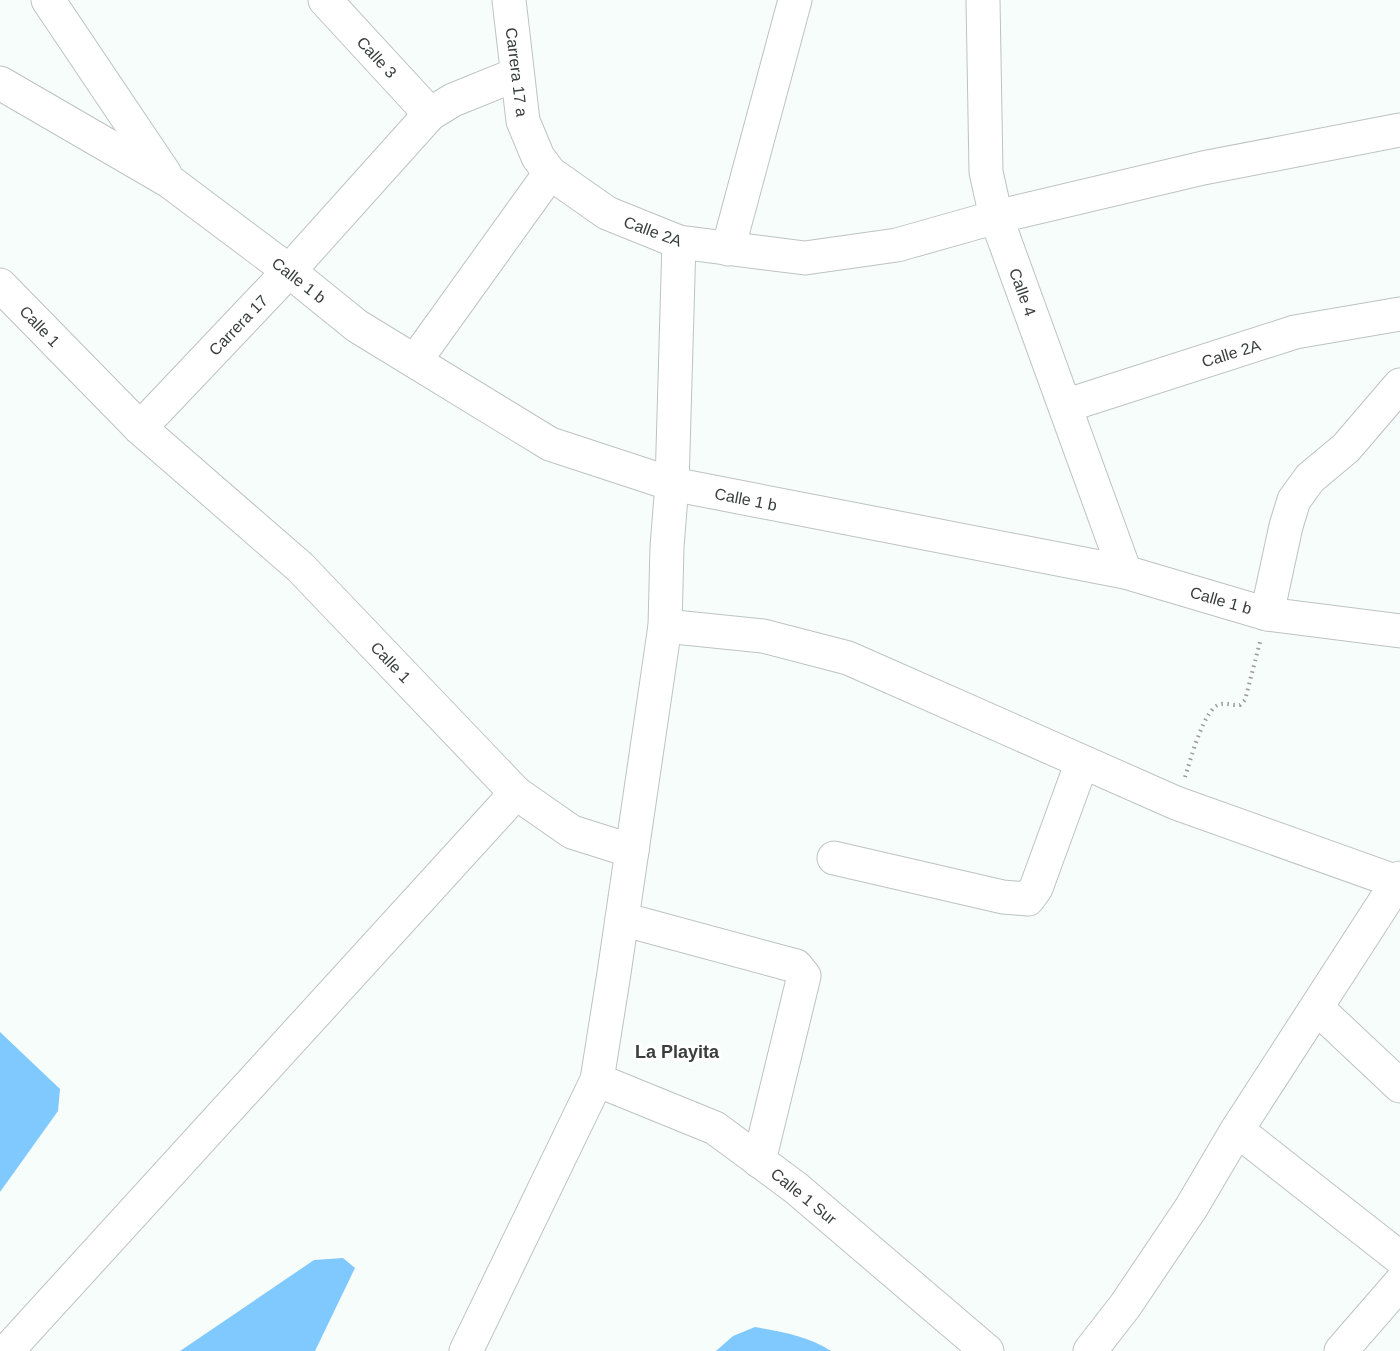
<svg xmlns="http://www.w3.org/2000/svg" width="1400" height="1351" font-family="Helvetica,sans-serif">
  <style>
    .water { fill: #7fc9fe }
    .lines { fill: none; stroke-linecap: round; stroke-linejoin: round }
    .minor-casing { stroke: #bdc3c1; stroke-width: 35 }
    .major-casing { stroke: #bdc3c1; stroke-width: 35 }
    .path { stroke: #979b9a; stroke-width: 4; stroke-dasharray: 1.5 4.5; stroke-linecap: butt }
    .minor { stroke: #fff; stroke-width: 33 }
    .major { stroke: #fff; stroke-width: 33 }
    .labels { text-anchor: middle; stroke-width: 6; stroke-linejoin: round; paint-order: stroke }
    .street-label { font-size: 16px; fill: #3b3d3d; stroke: #fff }
    .neighbourhood-label { font-size: 18px; font-weight: bold; fill: #3b3d3d; stroke: #fff }
  </style>
  <rect width="100%" height="100%" fill="#f7fdfb"/>
  <g class="water">
    <path d="M0 1032 60 1089 58 1111 0 1192Z"/>
    <path d="M343 1258 355 1268 315 1351H180L314 1260Z"/>
    <path d="M755 1327C782 1332 808 1336 831 1351H716L733 1336Z"/>
  </g>
  <g class="lines">
    <g class="minor-casing">
      <g id="minor">
        <path d="M48 0 165 174"/>
        <path d="M325 0 430 114"/>
        <path d="M983 0 986 172 996 217 1125 572"/>
        <path d="M0 83 169 181 289 271 357 326 550 444 672 484 1125 572 1267 614 1400 631"/>
        <path d="M728 249 795 0"/>
        <path d="M0 285 140 428 300 567 516 793 572 832 632 851"/>
        <path d="M415 361 550 173"/>
        <path d="M1065 406 1295 332 1400 314"/>
        <path d="M140 428 289 271 430 114 453 100 517 74"/>
        <path d="M1267 614 1286 526 1294 500 1310 478 1346 448 1400 385"/>
        <path d="M665 626 763 636 848 658 1176 803 1400 883"/>
        <path d="M834 858 1003 897 1028 899 1036 888 1082 762"/>
        <path d="M622 919 796 966 804 976 759 1161"/>
        <path d="M1317 1008 1400 1086"/>
        <path d="M597 1080 715 1128 796 1188 987 1351"/>
        <path d="M1237 1130 1400 1258"/>
        <path d="M7 1351 516 793"/>
        <path d="M466 1351 597 1080 614 973 665 626 667 547 672 484 679 242"/>
        <path d="M1090 1351 1125 1306 1191 1208 1237 1130 1400 878"/>
        <path d="M1341 1351 1400 1283"/>
      </g>
    </g>
    <g class="major-casing">
      <path id="major" d="M509 0 523 121 538 157 550 173 607 213 679 242 805 258 897 245 996 217 1203 168 1400 130"/>
    </g>
    <path class="path" d="M1185 777C1190 762 1204 706 1221 704 1227 703 1233 706 1240 705L1245 700 1260 642"/>
    <use href="#minor" class="minor"/>
    <use href="#major" class="major"/>
  </g>
  <g class="labels">
    <g class="street-label">
      <text transform="translate(377 57) rotate(47)" y="6">Calle 3</text>
      <text transform="translate(517 72) rotate(83)" y="6">Carrera 17 a</text>
      <text transform="translate(653 231) rotate(20)" y="6">Calle 2A</text>
      <text transform="translate(299 280) rotate(38)" y="6">Calle 1 b</text>
      <text transform="translate(1023 292) rotate(70)" y="6">Calle 4</text>
      <text transform="translate(238 325) rotate(-46)" y="6">Carrera 17</text>
      <text transform="translate(40 326) rotate(46)" y="6">Calle 1</text>
      <text transform="translate(1231 353) rotate(-17)" y="6">Calle 2A</text>
      <text transform="translate(746 499) rotate(11)" y="6">Calle 1 b</text>
      <text transform="translate(1221 600) rotate(16)" y="6">Calle 1 b</text>
      <text transform="translate(391 662) rotate(46)" y="6">Calle 1</text>
      <text transform="translate(804 1196) rotate(39)" y="6">Calle 1 Sur</text>
    </g>
    <g class="neighbourhood-label">
      <text x="677" y="1058">La Playita</text>
    </g>
  </g>
</svg>
